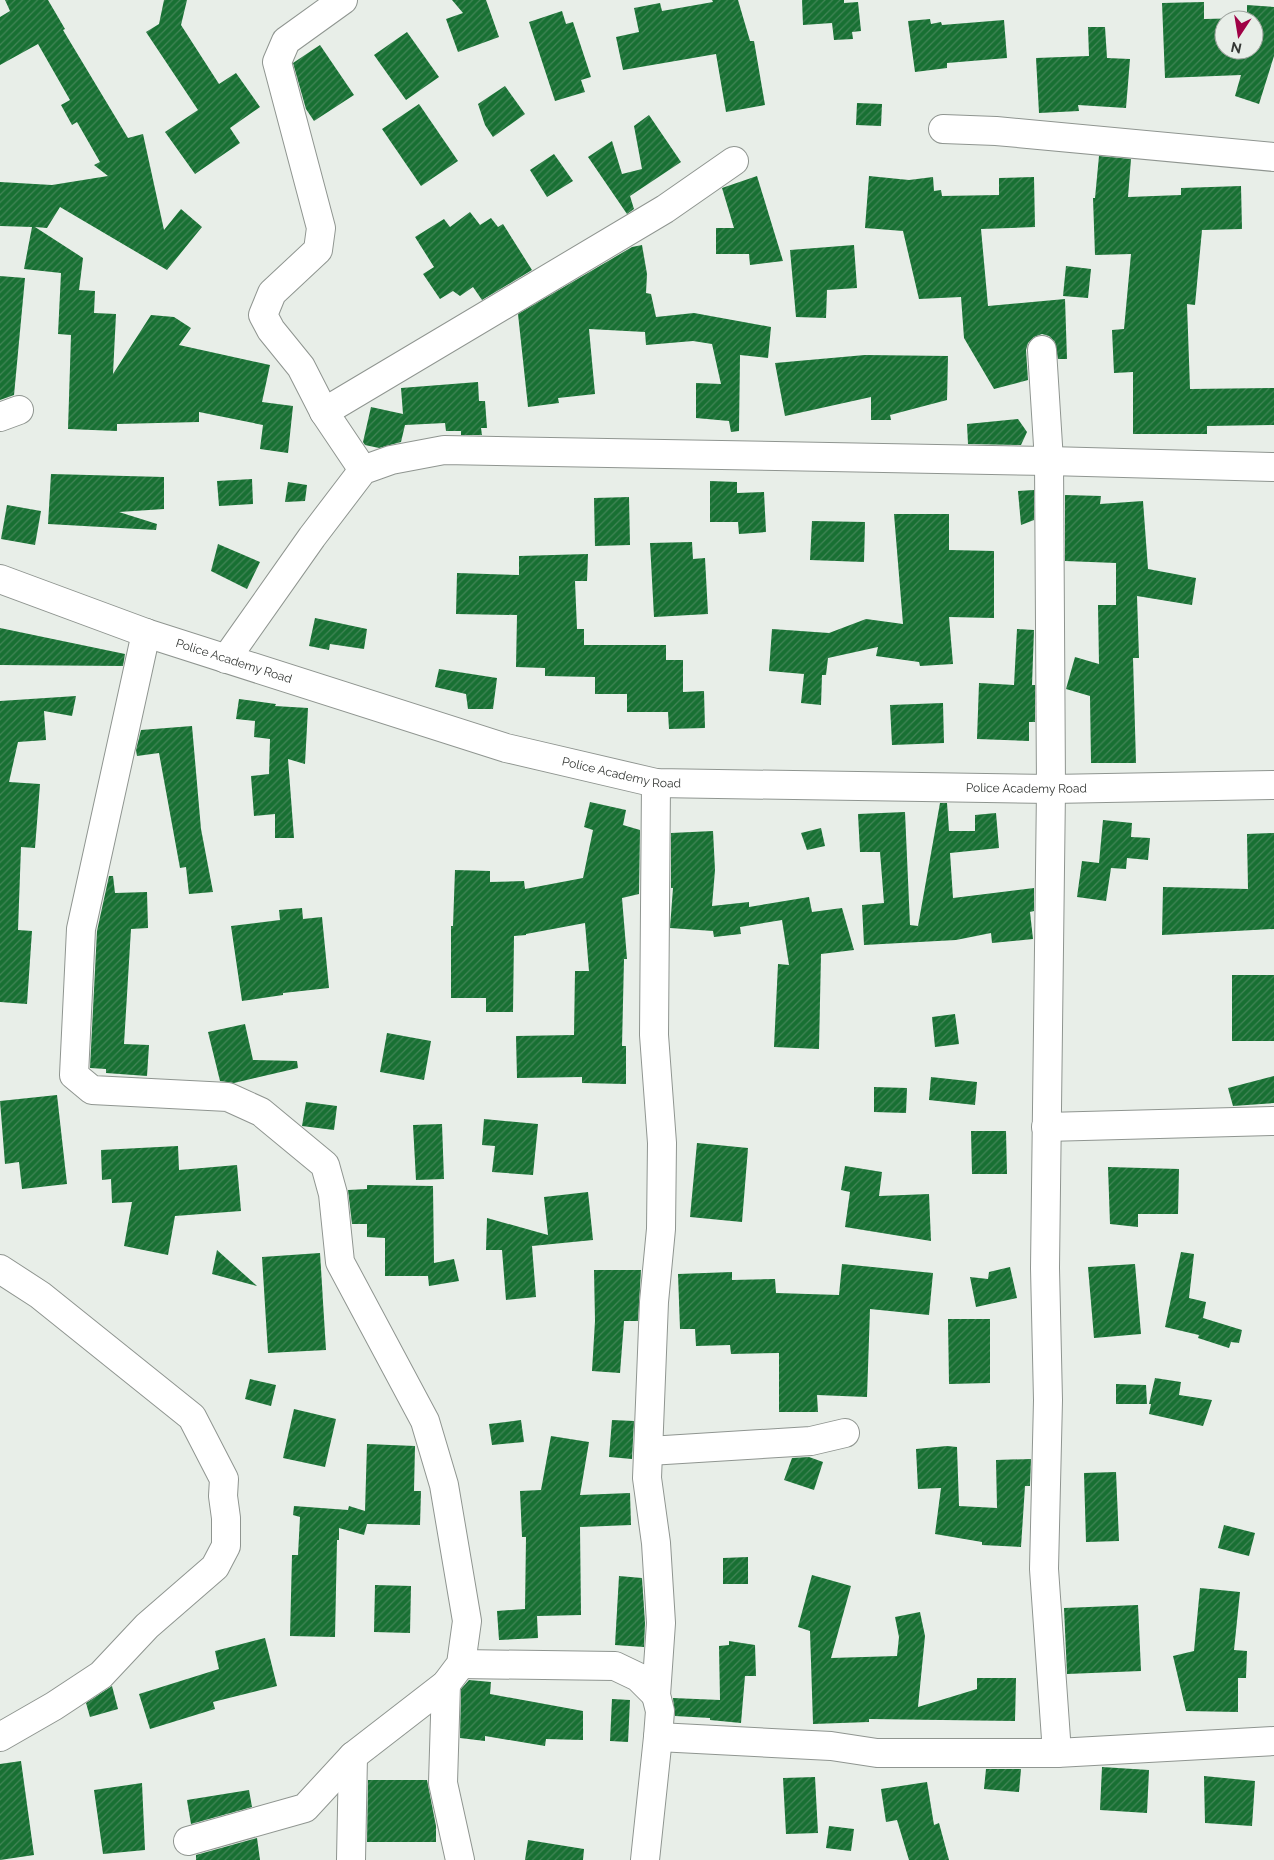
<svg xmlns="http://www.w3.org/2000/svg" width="1274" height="1860" font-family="Raleway,sans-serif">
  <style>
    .building { fill: url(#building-hatch); fill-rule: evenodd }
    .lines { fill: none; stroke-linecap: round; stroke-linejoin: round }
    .minor-casing { stroke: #8f9590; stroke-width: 30 }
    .minor { stroke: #fff; stroke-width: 28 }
    .labels { text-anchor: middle; stroke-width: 5; stroke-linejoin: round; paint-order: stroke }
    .street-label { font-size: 12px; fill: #343734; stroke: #e8eee8 }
  </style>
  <defs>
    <pattern id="building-hatch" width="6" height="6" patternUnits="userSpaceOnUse" patternTransform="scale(1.25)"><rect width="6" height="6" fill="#187033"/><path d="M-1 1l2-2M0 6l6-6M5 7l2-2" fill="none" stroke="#428557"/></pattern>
  </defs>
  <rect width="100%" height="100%" fill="#e8eee8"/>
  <g class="building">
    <path d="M5 0H48L65 29 63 30 128 138 143 134 164 230 181 209 202 227 167 270 60 207 47 228 35 227 83 258 79 290 95 291 94 313 116 314 113 374 151 315 174 317 191 328 179 345 270 365 262 402 293 406 288 453 260 449 263 425 199 412V422L117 424V431L68 429 71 335 58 334 61 273 24 269 32 227 0 226V182L52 185 108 176 94 165 100 162 77 122 72 125 61 105 70 100 38 44 0 65V17L10 11Z"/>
    <path d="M164 0H187L181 25 219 84 236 73 260 107 230 128 240 143 195 174 165 132 198 110 146 32 159 24Z"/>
    <path d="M452 0H486L499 37 458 52 446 19 463 13Z"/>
    <path d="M712 0H738L750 41H754L765 105 726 112 716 54 623 70 616 37 639 32 634 8 660 3 662 11 713 2Z"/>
    <path d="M802 0H844V3L858 2 861 31 852 32 853 39 834 40 832 23 803 25Z"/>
    <path d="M1204 2V19L1247 18V5L1274 7V56L1259 104 1235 96 1241 75 1165 78 1162 3ZM1224 20H1254V50H1224Z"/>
    <path d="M562 11 566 24 573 22 591 77 581 80 585 92 555 101 529 22Z"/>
    <path d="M930 19 931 24 941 22 942 25 1004 20 1007 58 947 63V68L915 72 908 21Z"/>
    <path d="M1088 27H1105L1107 58 1130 59 1126 108 1078 105 1079 111 1039 113 1036 58 1089 56Z"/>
    <path d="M407 32 439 77 406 100 374 55Z"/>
    <path d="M320 45 354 95 314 121 306 109 293 63Z"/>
    <path d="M505 86 525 114 493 137 485 125 478 104Z"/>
    <path d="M857 103 882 104 881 126 856 125Z"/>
    <path d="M419 104 458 161 421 186 382 129Z"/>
    <path d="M649 115 681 162 630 196 634 209 627 214 588 157 612 141 622 174 642 169 634 126Z"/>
    <path d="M554 154 573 181 547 197 530 170Z"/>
    <path d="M1099 156 1131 159 1128 197 1181 195V188L1241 186 1242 229 1202 230 1195 305 1187 304 1190 389 1274 388V425L1207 426V434H1133V372L1114 373 1112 330 1124 329 1131 254 1095 255 1093 198H1095Z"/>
    <path d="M757 176 783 261 750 265 749 254H716V228H734L722 188Z"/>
    <path d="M869 176 909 180 933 177 934 191 941 190 942 196 999 195V178L1034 177 1035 227 981 229 988 306 1065 299 1067 359H1058L1055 342 1049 336 1042 334 1034 337 1028 343 1026 350 1028 380 994 389 964 338 961 297 919 299 903 231 865 228Z"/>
    <path d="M470 212 480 225 491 218 498 227 503 224 532 270 482 300 473 287 460 296 453 291 440 299 423 274 434 267 415 237 444 219 450 227Z"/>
    <path d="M642 245 647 274 646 293 651 294 656 317 694 313 771 327 768 358 740 355 739 431 731 432 729 421 696 418V383L721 384 712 344 693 341 646 345 645 332 589 329 595 394 558 398 559 403 528 407 518 314 632 247Z"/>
    <path d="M854 245 857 288 827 290 826 318 796 317 790 250Z"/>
    <path d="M1066 266 1091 269 1088 298 1063 296Z"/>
    <path d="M0 276 25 278 14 395 0 400Z"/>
    <path d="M865 355 948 356 947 400 890 415 891 420H871V397L785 416 775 363Z"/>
    <path d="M478 382 479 401H485L487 428H481L482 435H461V431H446L445 423 405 425 401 442 379 448 365 445 363 442 371 407 403 414 401 388Z"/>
    <path d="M1018 419 1027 432 1021 445 968 444 967 424Z"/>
    <path d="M51 474 164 477V509L119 512 157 524 156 530 48 524Z"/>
    <path d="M252 479 253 504 219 506 217 481Z"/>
    <path d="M710 481 737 482V493L764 492 766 532 739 534 738 522H710Z"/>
    <path d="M288 482 307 485 305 501 285 502Z"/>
    <path d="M1034 490V520L1021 525 1018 491Z"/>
    <path d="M1065 495 1101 496 1100 504 1143 501 1148 569 1196 578 1192 605 1137 596 1139 658H1133L1136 763H1091L1090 696 1066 689 1075 657 1099 664 1098 605H1116V563L1065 561Z"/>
    <path d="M629 497 630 545 595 546 594 498Z"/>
    <path d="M7 505 41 511 35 545 1 539Z"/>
    <path d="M894 514H949V550L994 551V618L949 617 953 664 920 666 919 662 876 656 878 647 828 658 826 675H822L821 705 801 703 804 674 769 671 772 629 829 633 866 619 903 624Z"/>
    <path d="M812 521 865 522 864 562 810 560Z"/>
    <path d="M692 542 693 559 705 558 708 614 654 617 650 543Z"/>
    <path d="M218 544 260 562 247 589 211 571Z"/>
    <path d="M588 554 587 581H575L577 629H584V645H666V660H683V692L704 691 705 728 669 729 668 712H627V694H595V677L545 676V668L516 667 517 615 456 614 457 573 519 575V556Z"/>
    <path d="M315 618 367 629 364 649 330 644 329 650 309 646Z"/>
    <path d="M0 628 125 654 123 666 0 665Z"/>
    <path d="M1017 629 1034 630 1032 685H1035V722H1029V741L977 739 979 683 1014 685Z"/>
    <path d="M439 669 497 678 493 709H468L466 694 435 687Z"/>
    <path d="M76 696 72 716 44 711 46 740 18 742 9 782 40 784 35 848 21 847 18 930 32 931 27 1004 0 1002V701Z"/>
    <path d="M239 699 276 704 275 706 308 708 305 764 288 759 294 838H275V814L254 816 251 776 269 774 270 739 254 737 255 721 236 719Z"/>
    <path d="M943 703 944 743 892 745 890 705Z"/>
    <path d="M192 726 201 829 213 892 189 894 186 867 180 868 159 753 137 756 136 750 141 730Z"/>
    <path d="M590 802 626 810 623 825 640 830 639 894 622 898 627 959H624L622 1046H626V1084L582 1083V1077L517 1078 516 1036 574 1035 575 971H589L585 923 526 934V935L514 936 513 1012H486V998H451V926H453L455 870 490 871V882L524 881 525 889 583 878 593 830 584 827Z"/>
    <path d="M940 803H947L949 831H975V815L996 813 999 848 950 853 953 898 1034 888V911L1030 912 1033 939 992 943 991 933 956 940 864 945 862 905 884 903 880 852H860L858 814 905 812 910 925 918 926Z"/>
    <path d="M1103 820 1132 823 1131 837 1150 838 1148 860 1127 858 1126 869 1111 868 1106 901 1077 897 1082 861 1099 863Z"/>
    <path d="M821 828 825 846 807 850 801 833Z"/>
    <path d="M713 831 715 870 712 906 749 902V907L809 897 812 912 842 908 854 950 821 954 819 1049 774 1047 778 964 789 965 782 920 740 927 741 934 714 937 713 931 670 928 673 888H671V833Z"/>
    <path d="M1274 833V929L1162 935 1163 887 1248 889 1247 834Z"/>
    <path d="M109 876H113L115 893 147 892 148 928 131 929 124 1044 149 1045 147 1076 106 1073V1069L90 1068 97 931Z"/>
    <path d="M302 908 303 919 322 917 329 988 283 993V995L242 1001 231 926 280 920 279 910Z"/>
    <rect x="1232" y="975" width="42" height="66"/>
    <path d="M955 1014 959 1044 935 1047 932 1017Z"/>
    <path d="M245 1024 253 1060 297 1061 298 1068 234 1083 220 1081 208 1032Z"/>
    <path d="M387 1033 431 1041 424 1080 380 1072Z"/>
    <path d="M1274 1076V1103L1233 1106 1228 1088Z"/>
    <path d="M931 1077 977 1082 975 1105 929 1100Z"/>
    <path d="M874 1087 907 1088 906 1113 874 1112Z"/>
    <path d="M57 1095 67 1184 22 1189 19 1162 5 1164 0 1101Z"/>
    <path d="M306 1102 337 1106 334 1130 302 1126Z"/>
    <path d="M484 1119 538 1124 533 1175 492 1172 495 1146 482 1145Z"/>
    <path d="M442 1124 444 1179 416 1180 413 1125Z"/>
    <path d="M971 1131H1006L1007 1174H972Z"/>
    <path d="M697 1143 748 1148 742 1222 690 1217Z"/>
    <path d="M178 1146 179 1170 237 1165 241 1211 175 1216 168 1255 124 1246 132 1202 112 1203 111 1179 102 1180 101 1150Z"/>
    <path d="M845 1166 882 1172 879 1196 929 1194 931 1241 845 1227 850 1192 841 1190Z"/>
    <path d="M1108 1167 1179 1169 1178 1214H1138V1227L1110 1224Z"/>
    <path d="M367 1185 433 1186 434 1263 454 1259 459 1281 429 1286 428 1276H385V1238L367 1237V1224H352L348 1190 367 1189Z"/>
    <path d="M588 1192 593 1240 532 1246 536 1297 506 1300 502 1250H486L487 1218 548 1235 544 1197Z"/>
    <path d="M217 1250 257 1286 212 1274Z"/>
    <path d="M1181 1252 1194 1254 1189 1298 1206 1302 1203 1318 1242 1330 1239 1343 1231 1342 1229 1348 1198 1338 1199 1335 1165 1327Z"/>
    <path d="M320 1253 326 1350 268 1353 262 1257Z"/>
    <path d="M842 1264 933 1273 929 1315 870 1309 867 1397 817 1395 818 1412H779V1353L731 1354 730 1345 696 1346 695 1329H680L678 1274 732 1272V1280L775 1279 776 1293 839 1295Z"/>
    <path d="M1135 1264 1141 1334 1094 1338 1088 1267Z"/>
    <path d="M1010 1267 1017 1298 976 1307 970 1277 988 1279 989 1272Z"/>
    <path d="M594 1270H641L638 1321H624L620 1373 592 1371 595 1321Z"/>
    <path d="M948 1319H990V1383L949 1384Z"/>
    <path d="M1155 1378 1181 1382 1179 1395 1212 1400 1203 1426 1149 1414 1151 1404H1149Z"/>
    <path d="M250 1379 276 1385 271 1406 245 1399Z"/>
    <path d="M1116 1384 1146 1385 1147 1404H1116Z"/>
    <path d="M294 1409 336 1419 325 1467 283 1458Z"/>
    <path d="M521 1420 524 1442 492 1445 489 1424Z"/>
    <path d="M612 1420 634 1421 632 1459 609 1457Z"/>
    <path d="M551 1436 589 1442 580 1495 630 1493 631 1525 580 1527 581 1615 537 1616 538 1638 499 1640 497 1611 525 1609 526 1537H522L520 1491 541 1490Z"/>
    <path d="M367 1444 415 1446 414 1491H421L420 1525 367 1524 364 1535 339 1528V1540H337L335 1637 290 1636 292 1555H298L300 1517 293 1515 294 1506 348 1510 349 1506 365 1511Z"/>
    <path d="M947 1446 957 1447 959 1506 997 1508 996 1460 1031 1459 1030 1486H1025L1021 1547 982 1545V1542L935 1534 941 1488 918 1489 916 1449Z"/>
    <path d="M809 1457 823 1462 814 1490 784 1480 792 1458Z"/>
    <path d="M1116 1472 1119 1541 1086 1542 1084 1473Z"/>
    <path d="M1224 1525 1255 1533 1249 1556 1218 1548Z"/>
    <path d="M748 1557V1584H723V1558Z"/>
    <path d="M812 1575 851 1586 831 1658 897 1656 899 1637 895 1617 920 1612 925 1636 918 1707 977 1689V1678H1016L1015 1721 869 1719V1722L813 1724 810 1631 798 1627Z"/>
    <path d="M619 1576 642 1578 645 1623 644 1647 615 1645Z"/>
    <path d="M375 1585 411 1586 410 1633 374 1632Z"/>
    <path d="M1200 1588 1240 1592 1234 1650 1247 1651 1246 1678H1238V1712L1186 1711 1173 1656 1194 1651Z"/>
    <path d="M1138 1605 1141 1671 1067 1674 1064 1608Z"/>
    <path d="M265 1638 277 1686 213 1702 215 1709 150 1729 139 1694 219 1669 215 1651Z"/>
    <path d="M729 1641 755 1645 756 1676H745L741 1723 710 1720V1718L675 1716 673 1698 720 1700 719 1646 729 1645Z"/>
    <path d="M469 1680 491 1682 490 1694 583 1711V1740L546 1739 545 1746 485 1736V1741L460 1738 461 1689Z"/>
    <path d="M112 1686 118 1709 90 1717 86 1703Z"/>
    <path d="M612 1699 630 1700 628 1742 610 1741Z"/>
    <path d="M21 1761 34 1855 0 1860V1764Z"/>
    <path d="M1102 1767 1149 1770 1147 1813 1100 1810Z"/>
    <path d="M986 1769H1021L1019 1792 984 1789Z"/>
    <path d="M1204 1776 1255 1781 1252 1826 1205 1823Z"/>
    <path d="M815 1777 818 1833 786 1834 783 1778Z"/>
    <path d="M368 1780H427L436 1826V1842H367Z"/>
    <path d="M927 1782 934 1825 939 1823 949 1860H909L897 1820 886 1822 881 1789Z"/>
    <path d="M142 1783 145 1850 103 1854 94 1790Z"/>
    <path d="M249 1790 252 1807 191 1824 187 1800Z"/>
    <path d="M829 1826 854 1829 851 1851 826 1848Z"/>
    <path d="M257 1838 260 1860H196V1855Z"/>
    <path d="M528 1840 584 1849 583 1860H525Z"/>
  </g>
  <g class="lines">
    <g class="minor-casing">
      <g id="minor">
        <path d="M343 0 286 41 277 62 321 228 318 250 272 293 263 315 271 330 301 367 324 412 363 470"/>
        <path d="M943 129 996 131 1274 157"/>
        <path d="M1042 350 1049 461 1051 789 1045 1268 1048 1400 1044 1569 1057 1753"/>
        <path d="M324 412 665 209 734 161"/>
        <path d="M0 417 19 410"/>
        <path id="s1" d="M0 579 146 633 506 748 656 783 1051 789 1274 785"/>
        <path d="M146 633 81 929 74 1075 92 1090 228 1097 261 1112 325 1165 333 1194 340 1262 425 1421 444 1485 467 1621 461 1664 446 1684 353 1756 305 1808 188 1841"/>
        <path d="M226 659 312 537 363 470 391 460 444 450 1049 461 1274 467"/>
        <path d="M1046 1127 1274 1121"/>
        <path d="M0 1269 40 1295 192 1417 224 1479 223 1496 226 1518V1546L215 1567 147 1626 101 1675 54 1706 0 1737"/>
        <path d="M649 1451 811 1441 845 1433"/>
        <path d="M461 1664 615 1666 638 1677 656 1695"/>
        <path d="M446 1684 443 1783 460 1860"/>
        <path d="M658 1737 831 1746 877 1753H1057L1274 1741"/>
        <path d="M351 1860 353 1756"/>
        <path d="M645 1860 658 1737 660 1711 656 1695 661 1623 656 1543 647 1478 654 1302 661 1229 662 1143 654 1035 656 783"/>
      </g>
    </g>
    <use href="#minor" class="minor"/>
  </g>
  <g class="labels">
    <g class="street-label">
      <text dy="4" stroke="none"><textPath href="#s1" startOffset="248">Police Academy Road</textPath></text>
      <text dy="4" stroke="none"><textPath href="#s1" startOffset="652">Police Academy Road</textPath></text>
      <text dy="4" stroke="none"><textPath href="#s1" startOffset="1058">Police Academy Road</textPath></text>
    </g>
  </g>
  <g transform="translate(1239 35) rotate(192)"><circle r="24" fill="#e8eee8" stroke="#a0a5a0"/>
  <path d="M0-4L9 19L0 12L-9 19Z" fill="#9f0145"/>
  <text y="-8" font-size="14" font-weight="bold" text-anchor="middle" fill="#343734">N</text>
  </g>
</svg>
